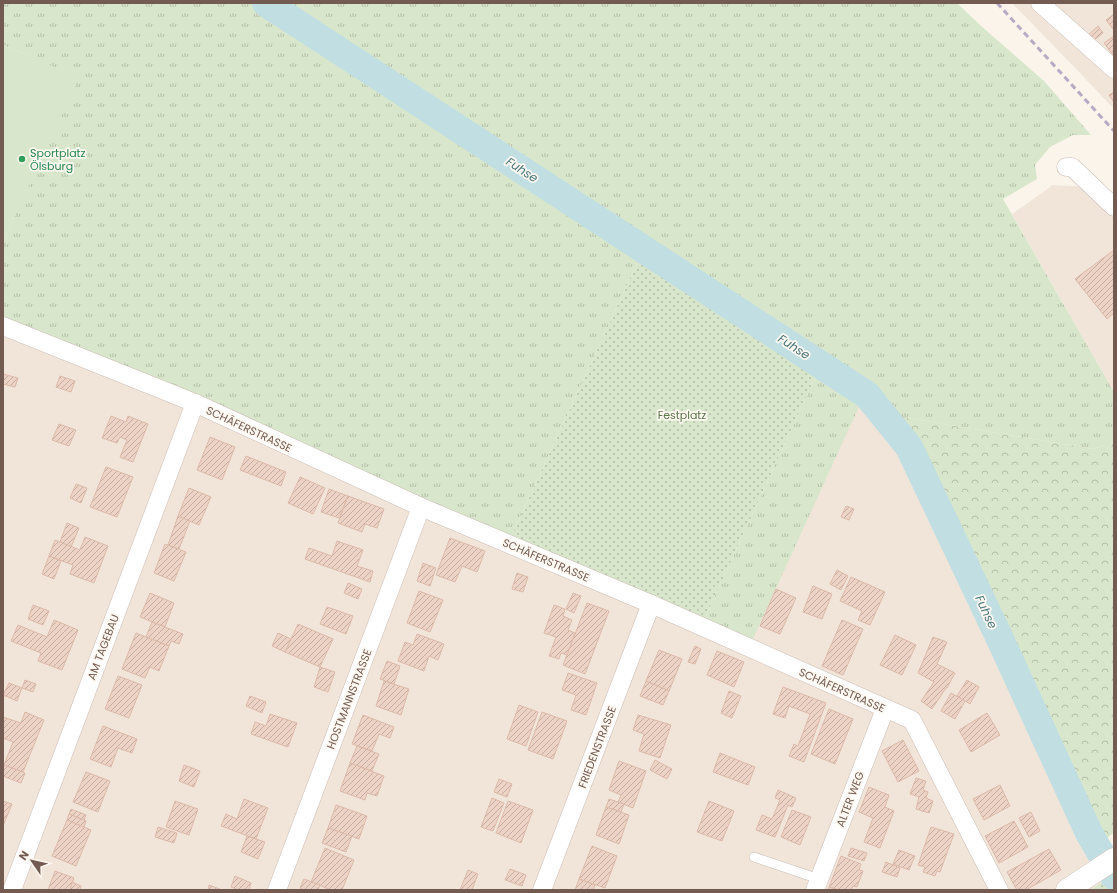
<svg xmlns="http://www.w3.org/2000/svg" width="1117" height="893" font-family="Poppins,sans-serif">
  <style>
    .residential { fill: #f1e5da }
    .grass { fill: url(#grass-tufts) }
    .forest { fill: url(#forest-crowns) }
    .park { fill: url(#park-dots) }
    .pitch { fill: #d8e7cb }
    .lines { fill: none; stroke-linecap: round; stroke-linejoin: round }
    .river { stroke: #c1dfe2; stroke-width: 28 }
    .building { fill: url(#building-hatch); stroke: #ddb9a8 }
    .lane-casing { stroke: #ccbcb2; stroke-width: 10 }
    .street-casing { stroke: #ccbcb2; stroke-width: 19 }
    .secondary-casing { stroke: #cebcb0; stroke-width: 23 }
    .lane { stroke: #fff; stroke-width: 9 }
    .street { stroke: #fff; stroke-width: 18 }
    .secondary { stroke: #fff; stroke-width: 22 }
    .rail { stroke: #b6aac4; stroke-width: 3; stroke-dasharray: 6 4; stroke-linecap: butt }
    .leisure-dot { fill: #2e9e5b; stroke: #fdf8f1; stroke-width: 1.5 }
    .labels { text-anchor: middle; stroke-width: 3.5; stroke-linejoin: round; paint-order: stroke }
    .leisure-label { font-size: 11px; fill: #27864d; stroke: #fdf8f1; text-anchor: start }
    .park-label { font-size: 11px; fill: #5a774a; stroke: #fdf8f1 }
    .street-label { font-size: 11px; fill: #735b51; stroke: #fdf8f1 }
    .water-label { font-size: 12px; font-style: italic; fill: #49777c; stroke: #fdf8f1 }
  </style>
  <defs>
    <pattern id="grass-tufts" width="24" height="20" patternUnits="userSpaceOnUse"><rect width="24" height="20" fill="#d8e7cb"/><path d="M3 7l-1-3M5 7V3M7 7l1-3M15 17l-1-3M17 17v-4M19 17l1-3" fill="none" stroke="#b4bea7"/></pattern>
    <pattern id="forest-crowns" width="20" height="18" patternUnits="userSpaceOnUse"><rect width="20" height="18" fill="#d8e7cb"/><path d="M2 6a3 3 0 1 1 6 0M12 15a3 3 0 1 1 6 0" fill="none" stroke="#b4bea7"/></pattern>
    <pattern id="park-dots" width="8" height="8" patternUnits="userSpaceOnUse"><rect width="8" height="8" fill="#d8e7cb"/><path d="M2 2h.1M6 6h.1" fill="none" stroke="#b4bea7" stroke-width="1.8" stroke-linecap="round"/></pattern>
    <pattern id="building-hatch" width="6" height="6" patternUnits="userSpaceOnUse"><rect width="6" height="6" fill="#edd3c6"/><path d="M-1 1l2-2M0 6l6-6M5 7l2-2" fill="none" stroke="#c4aea3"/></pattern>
  </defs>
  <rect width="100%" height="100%" fill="#faf4eb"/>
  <g class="residential">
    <path d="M1012 3H1114V109L1080 73Z"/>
    <path d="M1053 185 1088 187 1114 213V392L1012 214Z"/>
    <path d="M3 321 197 397 703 621 862 400 901 449 1092 848 1103 867 1112 876 1090 890H3Z"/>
  </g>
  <path class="grass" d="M3 3H957L980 25 1044 81 1091 135H1073L1050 147 1035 165 1037 179 1003 199 1114 392V442L1093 449 872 412 862 400 752 641 703 622 818 371 639 259 511 537 197 397 3 321V241L78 78 3 45Z"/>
  <path class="forest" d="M872 412 1093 449 1114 442V833L1092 848 901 449Z"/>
  <g class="park">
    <path d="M639 259 818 371 703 622 511 537Z"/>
    <path d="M1112 876 1114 880V890H1090Z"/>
  </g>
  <path class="pitch" d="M3 45 79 78 3 241Z"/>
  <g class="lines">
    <path class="river" d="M266 3 867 395 909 447 1000 639 1089 833 1114 876"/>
  </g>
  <g class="building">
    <path d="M1114 14V30L1106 20Z"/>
    <path d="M1098 26 1103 33 1093 41 1088 35Z"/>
    <path d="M1114 36V56L1104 43Z"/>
    <path d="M1114 92V102L1109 95Z"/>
    <path d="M1114 250V313L1107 319 1075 279Z"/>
    <path d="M3 374 18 378 15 387 3 384Z"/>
    <path d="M60 376 75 381 71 392 56 387Z"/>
    <path d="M111 416 126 422 128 416 148 424 133 462 120 457 127 440 120 437 117 443 102 438Z"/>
    <path d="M59 424 76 430 69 446 52 440Z"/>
    <path d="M210 437 235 447 222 480 197 470Z"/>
    <path d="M246 456 286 472 281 486 240 470Z"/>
    <path d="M106 467 133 477 117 517 90 507Z"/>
    <path d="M300 477 325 488 313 514 288 503Z"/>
    <path d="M76 484 87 488 81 503 70 498Z"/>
    <path d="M189 488 211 497 199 525 178 516Z"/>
    <path d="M329 489 348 496 339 518 321 512Z"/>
    <path d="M348 496 384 509 377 528 365 524 362 532 338 523Z"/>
    <path d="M846 506 854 509 849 520 841 517Z"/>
    <path d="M178 516 190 521 179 549 168 545Z"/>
    <path d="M67 523 79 528 71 547 60 542Z"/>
    <path d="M85 537 108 546 94 583 70 574 73 565 49 556 55 540 80 550Z"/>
    <path d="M450 538 485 551 477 572 462 566 455 582 436 575Z"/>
    <path d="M337 541 363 550 357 566 373 571 370 582 305 559 309 548 332 556Z"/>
    <path d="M165 544 186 552 174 581 154 573Z"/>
    <path d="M49 556 61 561 54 579 42 574Z"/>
    <path d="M423 563 436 568 430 586 417 581Z"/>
    <path d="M837 570 848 576 841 590 830 584Z"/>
    <path d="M517 573 528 577 523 592 512 589Z"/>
    <path d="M851 577 885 592 870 625 858 620 862 611 840 601Z"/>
    <path d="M348 583 362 589 358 599 344 593Z"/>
    <path d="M813 586 832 594 822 619 803 612Z"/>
    <path d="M776 589 796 598 780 634 760 626Z"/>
    <path d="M419 591 443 600 430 632 407 623Z"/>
    <path d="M150 593 174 603 165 627 140 617Z"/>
    <path d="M573 593 581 596 574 613 566 609Z"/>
    <path d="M587 603 609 611 585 674 563 665Z"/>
    <path d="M33 605 49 611 43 625 28 619Z"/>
    <path d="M554 605 565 609 563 616 572 620 568 630 575 633 567 655 561 653 559 659 549 656 556 637 544 633Z"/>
    <path d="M327 607 353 616 346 634 320 624Z"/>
    <path d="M54 620 78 630 62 670 38 661 41 653 11 641 18 625 47 637Z"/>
    <path d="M842 620 863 629 843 675 822 666Z"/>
    <path d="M152 622 183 634 179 644 171 641 169 646 146 637Z"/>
    <path d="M298 624 333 639 320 667 285 652Z"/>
    <path d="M136 633 169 646 159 671 150 667 145 678 122 669Z"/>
    <path d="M278 633 291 639 285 652 272 646Z"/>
    <path d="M417 634 444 644 438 660 429 656 424 671 398 661 405 642 413 645Z"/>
    <path d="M895 635 916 645 902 675 880 665Z"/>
    <path d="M933 637 947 642 937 664 955 673 947 688H946L932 709 921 701 934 682 918 673Z"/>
    <path d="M695 646 701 649 695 664 688 662Z"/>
    <path d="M659 650 682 659 669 691 646 681Z"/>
    <path d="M717 651 744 662 734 687 707 675Z"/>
    <path d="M387 661 400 666 394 684 380 679Z"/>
    <path d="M320 667 335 672 328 692 314 687Z"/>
    <path d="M568 673 597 683 586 715 571 710 576 695 562 690Z"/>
    <path d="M118 676 142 685 129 718 105 709Z"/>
    <path d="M25 680 36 684 33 692 22 688Z"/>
    <path d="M967 680 979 687 970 704 957 696Z"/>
    <path d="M384 681 409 689 401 715 376 706Z"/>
    <path d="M646 681 669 691 663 705 640 696Z"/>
    <path d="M9 683 22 688 17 701 3 695Z"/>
    <path d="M783 687 826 703 804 762 789 756 794 744 798 746 810 714 789 706 785 718 773 714Z"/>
    <path d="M729 691 741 696 732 718 721 713Z"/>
    <path d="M951 693 965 701 955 719 941 711Z"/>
    <path d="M250 696 266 702 262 713 246 706Z"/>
    <path d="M519 705 538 712 526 746 507 739Z"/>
    <path d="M829 709 853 719 835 764 811 754Z"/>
    <path d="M25 712 44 720 23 772 4 765 13 742 3 738V717L21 723Z"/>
    <path d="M542 712 567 721 553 759 528 750Z"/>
    <path d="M987 713 1000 735 971 752 959 730Z"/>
    <path d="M270 714 297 723 288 747 251 734 255 722 266 726Z"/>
    <path d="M363 715 394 727 390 738 379 734 372 751 352 744Z"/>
    <path d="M638 715 671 725 660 758 639 751 644 734 633 730Z"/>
    <path d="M103 726 137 739 132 753 118 748 111 767 90 759Z"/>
    <path d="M903 740 919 771 898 782 882 751Z"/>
    <path d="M357 746 379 754 372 771 350 763Z"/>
    <path d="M720 753 755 767 748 785 713 772Z"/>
    <path d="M655 760 672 769 667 779 650 770Z"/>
    <path d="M619 761 646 771 633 808 618 802 621 795 609 790Z"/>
    <path d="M350 763 384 776 377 796 367 793 365 800 340 791Z"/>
    <path d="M4 765 25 773 21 783 3 776V767Z"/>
    <path d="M184 765 200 771 194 787 179 781Z"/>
    <path d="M86 772 110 781 98 812 73 802Z"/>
    <path d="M916 778 926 781 923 790 928 792 926 798 933 801 929 813 916 809 919 797 910 794Z"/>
    <path d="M499 779 512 784 507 797 494 792Z"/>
    <path d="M1000 785 1010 806 984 820 973 799Z"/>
    <path d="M869 787 889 795 885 807 894 811 880 848 864 842 873 818 859 812Z"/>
    <path d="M778 790 796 798 792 807 788 805 775 837 756 830 762 815 772 819 780 800 775 798Z"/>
    <path d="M492 798 504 803 493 831 481 827Z"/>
    <path d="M244 799 268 808 256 839 221 826 226 814 237 819Z"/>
    <path d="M609 799 624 804 621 812 606 807Z"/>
    <path d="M3 801 12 804 3 826Z"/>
    <path d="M175 801 198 809 189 835 166 827Z"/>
    <path d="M508 801 533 810 521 843 496 833Z"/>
    <path d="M709 801 734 811 722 841 697 832Z"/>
    <path d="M336 805 367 816 359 839 328 828Z"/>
    <path d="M606 807 629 815 619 844 596 835Z"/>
    <path d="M71 809 86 815 84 820 69 814Z"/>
    <path d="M792 810 811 817 800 845 781 837Z"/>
    <path d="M1031 812 1040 831 1029 837 1019 818Z"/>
    <path d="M69 814 86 821 84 827 67 820Z"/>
    <path d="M67 820 91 830 76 866 52 856Z"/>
    <path d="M1014 821 1028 847 999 863 985 836Z"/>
    <path d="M158 827 177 833 174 843 155 837Z"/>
    <path d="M931 827 954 834 940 872 937 871 935 876 923 872 925 867 918 865Z"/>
    <path d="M328 828 352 836 346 852 322 843Z"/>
    <path d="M247 836 265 842 258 859 241 852Z"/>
    <path d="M592 846 617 856 605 888 579 879Z"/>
    <path d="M325 848 354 860 342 890H331L311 882Z"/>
    <path d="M851 848 867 853 864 861 848 856Z"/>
    <path d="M1049 849 1061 870 1026 890H1017L1007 872Z"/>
    <path d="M899 850 915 856 909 870 893 864Z"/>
    <path d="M841 856 861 864 859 870 863 871 857 887 853 886 851 890H839L829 887Z"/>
    <path d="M886 862 900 868 897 877 882 872Z"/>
    <path d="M510 869 526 875 522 886 505 880Z"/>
    <path d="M468 870 478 874 472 890H460Z"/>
    <path d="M55 871 74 878 70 890H48Z"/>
    <path d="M235 876 251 883 249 890H239L231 887Z"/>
    <path d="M304 879 320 885 318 890H304L300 888Z"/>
    <path d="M579 879 595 885 593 890H575Z"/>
    <path d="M72 882 81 886 80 890H70Z"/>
    <path d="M209 885 222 890H208Z"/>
    <path d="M829 887 839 890H828Z"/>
  </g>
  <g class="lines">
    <g class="lane-casing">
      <path id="lane" d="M754 857 819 879"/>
    </g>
    <g class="street-casing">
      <g id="street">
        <path d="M1040 3 1114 69"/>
        <path d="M1066 167H1072L1114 207"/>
        <path d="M3 326 195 403 421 507 651 604 912 720 999 890"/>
        <path d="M12 890 195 403"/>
        <path d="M277 890 421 507"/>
        <path d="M542 890 651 604"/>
        <path d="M815 890 885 709"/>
      </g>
    </g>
    <g class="secondary-casing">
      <path id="secondary" d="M1067 890 1114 859"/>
    </g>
    <use href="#lane" class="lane"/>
    <use href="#street" class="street"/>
    <use href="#secondary" class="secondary"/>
    <path class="rail" d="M997 3 1114 131"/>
  </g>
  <circle class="leisure-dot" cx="22" cy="159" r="4"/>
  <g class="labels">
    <g class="leisure-label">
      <text x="30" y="157">Sportplatz<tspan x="30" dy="13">Ölsburg</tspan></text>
    </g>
    <g class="park-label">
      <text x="682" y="419">Festplatz</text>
    </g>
    <g class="street-label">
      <text transform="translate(249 429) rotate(25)" y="4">SCHÄFERSTRASSE</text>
      <text transform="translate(546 560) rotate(23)" y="4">SCHÄFERSTRASSE</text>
      <text transform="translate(103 647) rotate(-69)" y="4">AM TAGEBAU</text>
      <text transform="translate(842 690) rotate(24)" y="4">SCHÄFERSTRASSE</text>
      <text transform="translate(349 699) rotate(-69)" y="4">HOSTMANNSTRASSE</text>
      <text transform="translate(597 747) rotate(-69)" y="4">FRIEDENSTRASSE</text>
      <text transform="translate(850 799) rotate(-69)" y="4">ALTER WEG</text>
    </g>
    <g class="water-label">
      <text transform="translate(522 170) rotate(33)" y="4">Fuhse</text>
      <text transform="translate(794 347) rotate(33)" y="4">Fuhse</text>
      <text transform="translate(986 612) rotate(65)" y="4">Fuhse</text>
    </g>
  </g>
  <rect width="1117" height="893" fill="none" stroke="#735b51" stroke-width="8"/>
  <g transform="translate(32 861) rotate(304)" stroke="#fdf8f1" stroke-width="3" paint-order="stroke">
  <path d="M0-3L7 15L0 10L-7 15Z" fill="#735b51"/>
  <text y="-6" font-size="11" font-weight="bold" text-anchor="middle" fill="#735b51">N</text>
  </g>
</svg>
